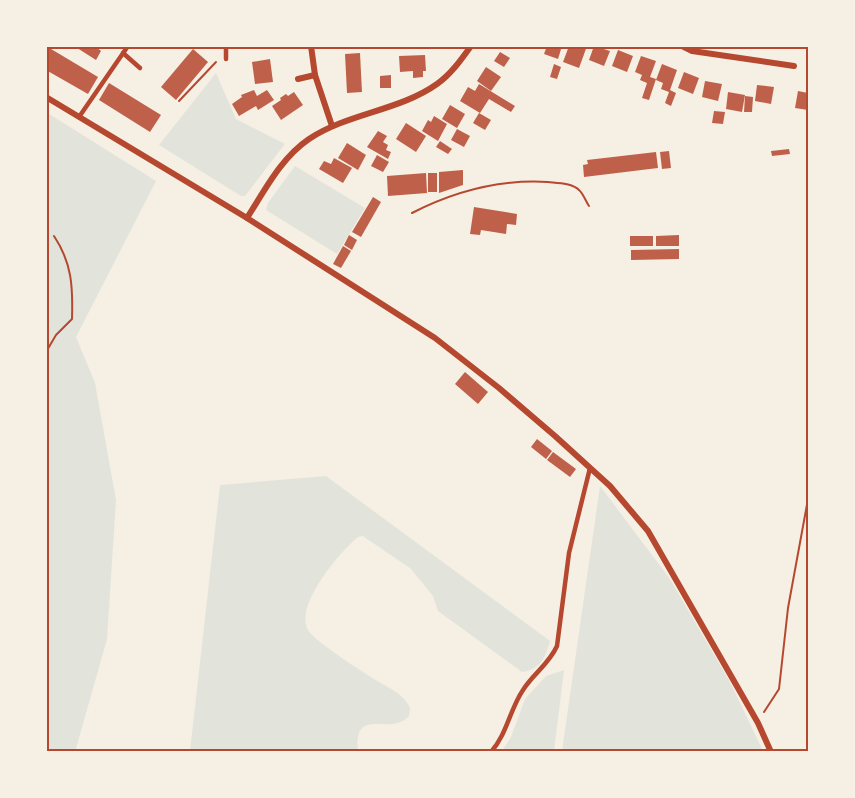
<svg xmlns="http://www.w3.org/2000/svg" width="855" height="798" font-family="Karla,sans-serif">
  <style>
    .green { fill: #e2e4dc }
    .building { fill: #bf614a }
    .lines { fill: none; stroke-linecap: round; stroke-linejoin: round }
    .path { stroke: #b5482f; stroke-width: 2 }
    .service { stroke: #b5482f; stroke-width: 4.5 }
    .minor { stroke: #b5482f; stroke-width: 6 }
    .neatline { fill: none; stroke: #b5482f; stroke-width: 2 }
  </style>
  <rect width="100%" height="100%" fill="#f6efe4"/>
  <g class="green">
    <path d="M216 73 236 119 285 144 245 196H241L159 145Z"/>
    <path d="M46 112 156 181 76 337 95 383 116 500 107 639 75 752 46 751Z"/>
    <path d="M295 166 365 208 337 254 266 210 268 203Z"/>
    <path d="M326 476 550 641C546 657 540 670 522 672L438 611 433 596 410 568 367 539 363 536 358 537C340 552 294 605 308 630 315 642 366 674 379 682 391 689 405 695 410 708L409 716C391 737 353 705 358 751H190L220 485Z"/>
    <path d="M600 486 670 579 731 684 763 751H562Z"/>
    <path d="M564 670 554 751H502L511 737 525 699 546 676Z"/>
  </g>
  <g class="building">
    <path d="M46 46 98 77 88 94 46 70Z"/>
    <path d="M74 46H95L101 51 96 60Z"/>
    <path d="M547 46H562L558 59 544 54Z"/>
    <path d="M569 46H587L579 68 563 62Z"/>
    <path d="M594 46 610 51 604 66 589 60Z"/>
    <path d="M193 49 208 62 176 100 161 87Z"/>
    <path d="M618 50 633 56 627 72 612 66Z"/>
    <path d="M500 52 510 58 504 67 494 61Z"/>
    <path d="M360 53 362 92 347 93 345 54Z"/>
    <path d="M425 55 426 71H423V77L413 78V71L400 72 399 56Z"/>
    <path d="M641 56 656 61 650 77 656 79 649 100 642 98 647 83 640 80 642 75 635 72Z"/>
    <path d="M270 59 273 82 255 84 252 62Z"/>
    <path d="M554 64 561 67 557 79 550 77Z"/>
    <path d="M662 64 677 70 670 90 676 93 671 106 665 103 669 92 661 89 663 83 656 80Z"/>
    <path d="M486 67 501 77 491 91 477 81Z"/>
    <path d="M684 72 699 78 693 94 678 88Z"/>
    <path d="M391 75V88H380V76Z"/>
    <path d="M705 81 722 84 718 101 702 97Z"/>
    <path d="M109 83 161 115 150 132 99 100Z"/>
    <path d="M479 84 515 106 511 112 489 99 480 113 460 101 468 87 475 91Z"/>
    <path d="M757 85 774 87 771 104 755 101Z"/>
    <path d="M254 90 257 96 267 90 274 100 258 110 256 106 239 116 232 104 242 97 241 95Z"/>
    <path d="M798 91 808 93V110L795 108Z"/>
    <path d="M294 92 303 105 281 120 272 106 281 100 280 98 286 94 288 96Z"/>
    <path d="M728 92 745 95 742 112 726 109Z"/>
    <path d="M745 96 753 97 752 112H744Z"/>
    <path d="M450 105 465 114 457 128 442 119Z"/>
    <path d="M714 111 725 112 723 124 712 123Z"/>
    <path d="M479 113 491 120 485 130 473 123Z"/>
    <path d="M434 116 447 124 438 141 422 131 428 120 431 122Z"/>
    <path d="M406 123 426 136 416 152 396 139Z"/>
    <path d="M457 129 470 136 464 147 451 140Z"/>
    <path d="M378 131 387 136 383 142 388 145 386 150 391 152 388 159 367 147Z"/>
    <path d="M440 141 452 149 448 154 436 147Z"/>
    <path d="M347 143 366 155 358 170 338 158Z"/>
    <path d="M789 149 790 154 772 156 771 151Z"/>
    <path d="M669 151 671 168 662 169 660 152Z"/>
    <path d="M656 152 658 168 584 177 583 165 588 164 587 160Z"/>
    <path d="M377 155 389 162 383 172 371 166Z"/>
    <path d="M334 158 352 168 343 183 319 169 324 161 331 164Z"/>
    <path d="M463 170V185L439 193V172Z"/>
    <path d="M426 173 427 193 388 196 387 176Z"/>
    <rect x="428" y="173" width="9" height="19"/>
    <path d="M373 197 381 202 361 237 352 232Z"/>
    <path d="M474 207 517 214 516 225 507 224 506 234 481 230 480 235 470 234Z"/>
    <path d="M349 235 357 240 352 250 344 245Z"/>
    <path d="M679 235V246H656V236Z"/>
    <rect x="630" y="236" width="23" height="10"/>
    <path d="M343 246 351 251 341 268 333 264Z"/>
    <path d="M679 249V259L631 260V250Z"/>
    <path d="M465 372 488 392 478 404 455 384Z"/>
    <path d="M537 439 552 451 546 459 531 447Z"/>
    <path d="M553 452 576 469 570 477 547 460Z"/>
  </g>
  <g class="lines">
    <g class="path">
      <path d="M179 101 216 62"/>
      <path d="M412 213C455 191 499 179 548 182 557 183 572 183 579 190 583 193 586 202 589 206"/>
      <path d="M46 352 56 335 72 319C73 287 72 263 54 236"/>
      <path d="M764 712 779 689 788 608 808 499"/>
    </g>
    <g class="service">
      <path d="M226 46V59"/>
      <path d="M123 53 140 68"/>
      <path d="M79 117 128 46"/>
      <path d="M491 752C507 734 510 709 523 690 533 674 549 664 557 646L569 553 590 468"/>
    </g>
    <g class="minor">
      <path d="M311 46 315 75 332 126"/>
      <path d="M682 46 692 51 794 66"/>
      <path d="M298 79 315 75"/>
      <path d="M46 97 247 218 435 338 499 388 555 436 610 486 648 531 758 723 771 752"/>
      <path d="M247 218C265 190 281 158 309 139 348 113 399 111 437 84 451 74 461 60 471 46"/>
    </g>
  </g>
  <rect width="855" height="798" fill="none" stroke="#f6efe4" stroke-width="96"/>
  <rect x="48" y="48" width="759" height="702" class="neatline"/>
</svg>
